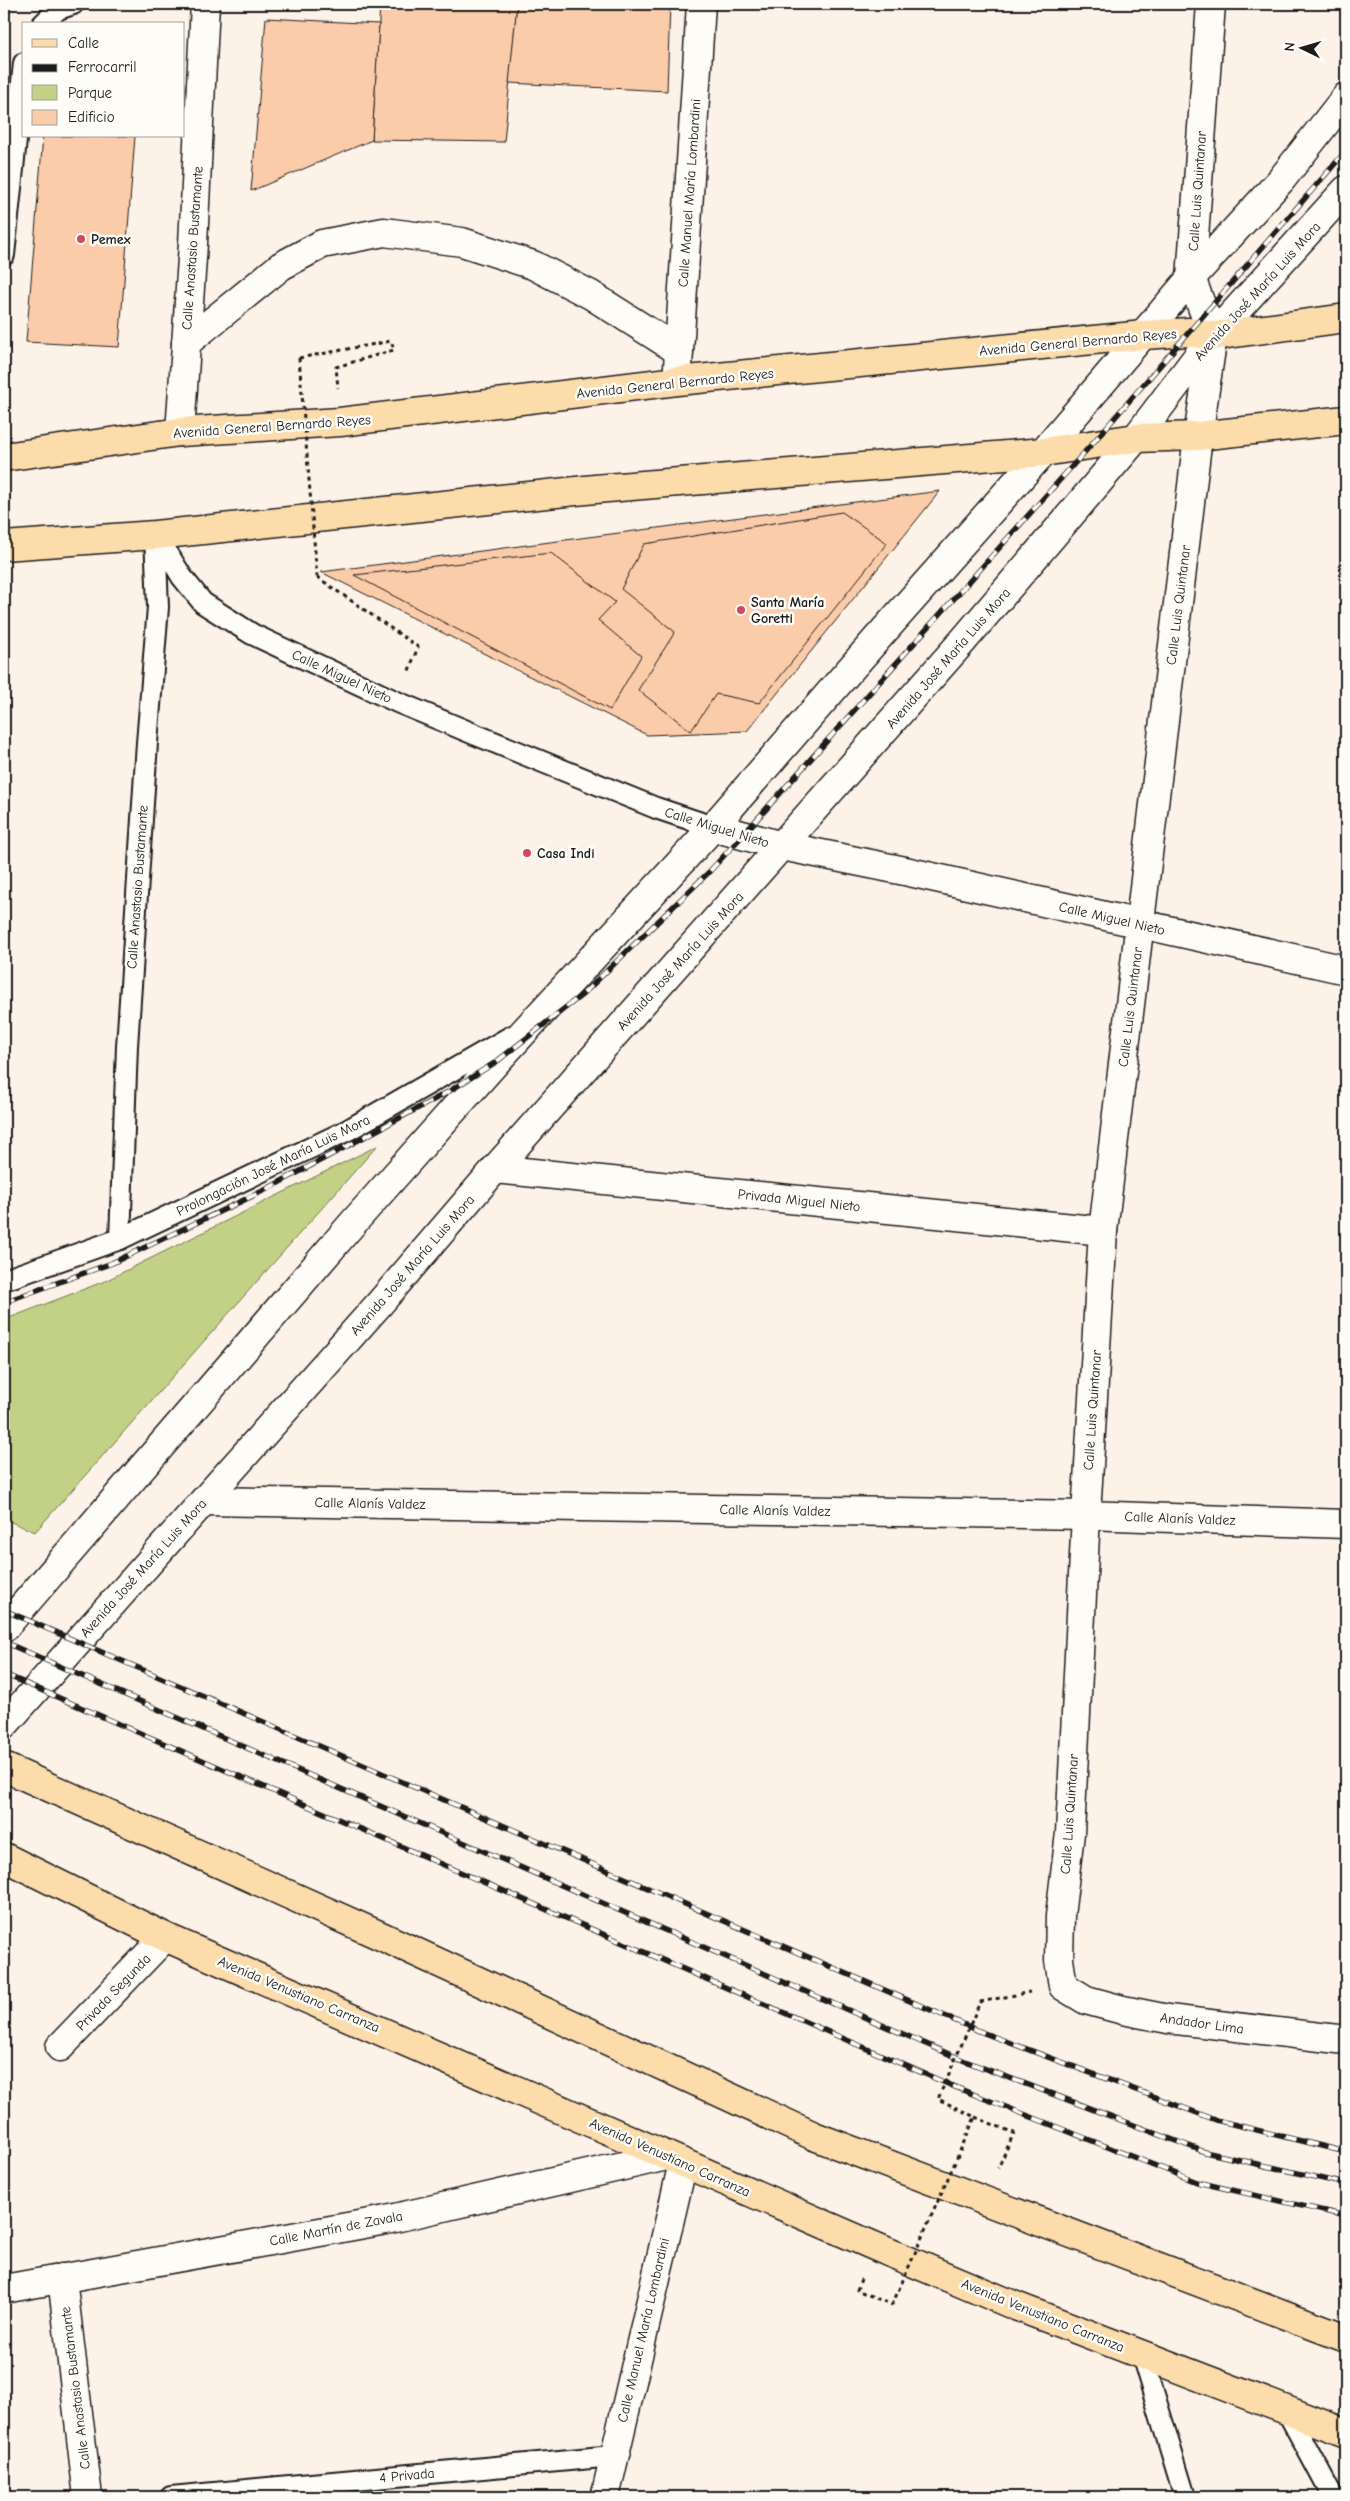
<svg xmlns="http://www.w3.org/2000/svg" width="1350" height="2501" font-family="'Comic Neue',sans-serif">
  <style>
    .green { fill: #c2d185; stroke: #6f7650 }
    .building { fill: #fbccaa; stroke: #1c1c1c }
    .lines { fill: none; stroke-linecap: round; stroke-linejoin: round }
    .service-casing { stroke: #1c1c1c; stroke-width: 24 }
    .minor-casing { stroke: #1c1c1c; stroke-width: 31 }
    .tertiary-casing { stroke: #1c1c1c; stroke-width: 31 }
    .primary-casing { stroke: #1c1c1c; stroke-width: 31 }
    .path { stroke: #1c1c1c; stroke-width: 3; stroke-dasharray: 4 4; stroke-linecap: butt }
    .service { stroke: #fdfcf7; stroke-width: 20 }
    .minor { stroke: #fdfcf7; stroke-width: 28 }
    .tertiary { stroke: #fdfcf7; stroke-width: 28 }
    .primary { stroke: #fddcac; stroke-width: 28 }
    .rail-casing { stroke: #1c1c1c; stroke-width: 5.5 }
    .rail { stroke: #fdfcf7; stroke-width: 4; stroke-dasharray: 11; stroke-linecap: butt }
    .path-bridge { stroke: #1c1c1c; stroke-width: 3; stroke-dasharray: 4 4; stroke-linecap: butt }
    .poi-dot { fill: #d1495b; stroke: #fdfcf7; stroke-width: 2 }
    .labels { text-anchor: middle; stroke-width: 5; stroke-linejoin: round; paint-order: stroke }
    .street-label { font-size: 14px; fill: #1c1c1c; stroke: #fdfcf7 }
    .poi-label { font-size: 14px; font-weight: bold; fill: #1c1c1c; stroke: #fdfcf7; text-anchor: start }
  </style>
  <rect width="100%" height="100%" fill="#fdf2e8"/>
  <filter id="ink" filterUnits="userSpaceOnUse"><feTurbulence type="fractalNoise" baseFrequency=".02" numOctaves="2"/><feDisplacementMap in="SourceGraphic" scale="10" xChannelSelector="R" yChannelSelector="G"/><feConvolveMatrix kernelMatrix="1 2 1 2 8 2 1 2 1" color-interpolation-filters="sRGB"/></filter>
  <g filter="url(#ink)">
    <path class="green" d="M377 1146 35 1532 4 1519V1320L105 1281Z"/>
    <g class="building">
      <path d="M380 4H517L504 142 372 140Z"/>
      <path d="M517 4H670L667 91 509 83Z"/>
      <path d="M266 18 379 24 372 140 251 191Z"/>
      <path d="M43 136H135L119 347 26 342Z"/>
      <path d="M940 491 747 731 647 735 321 572Z"/>
      <path d="M842 512 887 543 759 703 716 694 691 731 638 690 675 632 621 589 644 544Z"/>
      <path d="M551 553 615 602 598 620 641 656 610 710 354 575Z"/>
    </g>
    <g class="lines">
      <g class="service-casing">
        <g id="service">
          <path d="M43 24 58 9 73 4"/>
          <path d="M4 255 24 63"/>
          <path d="M157 536 182 577 203 603 252 634 397 702 474 734 656 808 713 827"/>
          <path d="M120 1239 127 1046 147 743 158 607 155 535"/>
          <path d="M4 1280 120 1239 348 1130 512 1036"/>
          <path d="M1142 2355 1185 2497"/>
          <path d="M1287 2411 1333 2497"/>
          <path d="M171 2497 613 2456"/>
        </g>
      </g>
      <g class="minor-casing">
        <g id="minor">
          <path d="M1211 4 1191 278 1213 336 1198 436 1103 1231 1086 1515 1070 1833 1060 1916 1059 1960 1063 1986 1086 2000 1123 2010 1168 2019 1346 2040"/>
          <path d="M186 343 281 266 322 244 384 232 462 242 533 265 591 295 679 351"/>
          <path d="M678 367 701 4"/>
          <path d="M180 432 193 244 205 4"/>
          <path d="M495 1169 1103 1231"/>
          <path d="M204 1501 1086 1515 1346 1524"/>
          <path d="M60 2047 165 1937"/>
          <path d="M62 2278 88 2497"/>
          <path d="M4 2289 386 2220 667 2156"/>
        </g>
      </g>
      <g class="tertiary-casing">
        <g id="tertiary">
          <path d="M713 827 782 846 905 871 1346 970"/>
          <path d="M4 1628 353 1223 496 1062 713 827 875 641 1043 452 1191 278 1281 180 1346 97"/>
          <path d="M4 1725 380 1303 495 1169 962 642 1136 438 1213 336 1346 190"/>
          <path d="M605 2497 683 2163"/>
        </g>
      </g>
      <g class="primary-casing">
        <g id="primary">
          <path d="M4 457 180 432 340 422 677 381 1144 335 1189 332 1213 336 1346 318"/>
          <path d="M4 546 155 535 595 489 1043 452 1136 438 1198 436 1346 420"/>
          <path d="M4 1767 381 1936 814 2136 1346 2338"/>
          <path d="M4 1857 165 1937 874 2246 1018 2307 1346 2433"/>
        </g>
      </g>
      <g class="path">
        <path d="M299 358 391 341 394 350 336 367 338 388"/>
        <path d="M317 577 418 647 408 673"/>
        <path d="M980 2002 1030 1992"/>
        <path d="M975 2117 1014 2133 998 2168"/>
        <path d="M861 2279 857 2290 892 2305"/>
      </g>
      <use href="#service" class="service"/>
      <use href="#minor" class="minor"/>
      <use href="#tertiary" class="tertiary"/>
      <use href="#primary" class="primary"/>
      <g class="rail-casing">
        <g id="rail">
          <path d="M4 1302 112 1263 267 1189 448 1092 496 1062 583 994 709 872 742 836 1091 445 1346 151"/>
          <path d="M4 1610 984 2033 1216 2120 1346 2152"/>
          <path d="M4 1642 965 2061 1205 2152 1346 2184"/>
          <path d="M4 1674 955 2087 1197 2182 1346 2216"/>
        </g>
      </g>
      <use href="#rail" class="rail"/>
      <g class="path-bridge">
        <path d="M299 358 317 577"/>
        <path d="M892 2305 975 2117 938 2099 980 2002"/>
      </g>
    </g>
  </g>
  <g class="poi-dot">
    <circle cx="81" cy="239" r="5"/>
    <circle cx="741" cy="610" r="5"/>
    <circle cx="527" cy="853" r="5"/>
  </g>
  <g class="labels">
    <g class="street-label">
      <text transform="translate(1197 191) rotate(-86)" y="5">Calle Luis Quintanar</text>
      <text transform="translate(689 193) rotate(-86)" y="5">Calle Manuel María Lombardini</text>
      <text transform="translate(192 248) rotate(-86)" y="5">Calle Anastasio Bustamante</text>
      <text transform="translate(1257 291) rotate(-48)" y="5">Avenida José María Luis Mora</text>
      <text transform="translate(1078 342) rotate(-5)" y="5">Avenida General Bernardo Reyes</text>
      <text transform="translate(675 383) rotate(-6)" y="5">Avenida General Bernardo Reyes</text>
      <text transform="translate(272 426) rotate(-4)" y="5">Avenida General Bernardo Reyes</text>
      <text transform="translate(1178 605) rotate(-83)" y="5">Calle Luis Quintanar</text>
      <text transform="translate(948 658) rotate(-49)" y="5">Avenida José María Luis Mora</text>
      <text transform="translate(342 676) rotate(25)" y="5">Calle Miguel Nieto</text>
      <text transform="translate(717 827) rotate(17)" y="5">Calle Miguel Nieto</text>
      <text transform="translate(137 887) rotate(-86)" y="5">Calle Anastasio Bustamante</text>
      <text transform="translate(1112 918) rotate(13)" y="5">Calle Miguel Nieto</text>
      <text transform="translate(680 961) rotate(-48)" y="5">Avenida José María Luis Mora</text>
      <text transform="translate(1130 1007) rotate(-83)" y="5">Calle Luis Quintanar</text>
      <text transform="translate(273 1165) rotate(-26)" y="5">Prolongación José María Luis Mora</text>
      <text transform="translate(799 1200) rotate(6)" y="5">Privada Miguel Nieto</text>
      <text transform="translate(412 1265) rotate(-49)" y="5">Avenida José María Luis Mora</text>
      <text transform="translate(1092 1410) rotate(-86)" y="5">Calle Luis Quintanar</text>
      <text transform="translate(370 1503) rotate(1)" y="5">Calle Alanís Valdez</text>
      <text transform="translate(775 1510) rotate(1)" y="5">Calle Alanís Valdez</text>
      <text transform="translate(1180 1518) rotate(2)" y="5">Calle Alanís Valdez</text>
      <text transform="translate(143 1568) rotate(-48)" y="5">Avenida José María Luis Mora</text>
      <text transform="translate(1069 1814) rotate(-86)" y="5">Calle Luis Quintanar</text>
      <text transform="translate(113 1992) rotate(-46)" y="5">Privada Segunda</text>
      <text transform="translate(299 1994) rotate(23)" y="5">Avenida Venustiano Carranza</text>
      <text transform="translate(1202 2023) rotate(8)" y="5">Andador Lima</text>
      <text transform="translate(670 2157) rotate(24)" y="5">Avenida Venustiano Carranza</text>
      <text transform="translate(336 2228) rotate(-11)" y="5">Calle Martín de Zavala</text>
      <text transform="translate(1043 2315) rotate(22)" y="5">Avenida Venustiano Carranza</text>
      <text transform="translate(643 2330) rotate(-77)" y="5">Calle Manuel María Lombardini</text>
      <text transform="translate(75 2388) rotate(-97)" y="5">Calle Anastasio Bustamante</text>
      <text transform="translate(407 2475) rotate(-5)" y="5">4 Privada</text>
    </g>
    <g class="poi-label">
      <text x="91" y="244">Pemex</text>
      <text x="751" y="607">Santa María<tspan x="751" dy="16">Goretti</tspan></text>
      <text x="537" y="858">Casa Indi</text>
    </g>
  </g>
  <rect width="1350" height="2501" fill="none" stroke="#fdfcf7" stroke-width="20"/>
  <rect x="10" y="10" width="1330" height="2481" fill="none" stroke="#1c1c1c" stroke-width="2" filter="url(#ink)"/>
  <rect x="22" y="22" width="162" height="115" fill="#fdfcf7" stroke="#a3a29f"/>
  <rect x="32" y="39" width="25" height="8" fill="#fddcac" stroke="#a3a29f"/>
  <text x="68" y="48" font-size="15" fill="#1c1c1c">Calle</text>
  <rect x="32" y="64" width="25" height="8" fill="#1c1c1c" stroke="#a3a29f"/>
  <text x="68" y="72" font-size="15" fill="#1c1c1c">Ferrocarril</text>
  <rect x="32" y="85" width="25" height="15" fill="#c2d185" stroke="#a3a29f"/>
  <text x="68" y="98" font-size="15" fill="#1c1c1c">Parque</text>
  <rect x="32" y="110" width="25" height="15" fill="#fbccaa" stroke="#a3a29f"/>
  <text x="68" y="122" font-size="15" fill="#1c1c1c">Edificio</text>
  <g transform="translate(1302 48) rotate(275)" stroke="#fdfcf7" stroke-width="4" paint-order="stroke">
  <path d="M0-4L9 19L0 12L-9 19Z" fill="#1c1c1c"/>
  <text y="-8" font-size="14" font-weight="bold" text-anchor="middle" fill="#1c1c1c">N</text>
  </g>
</svg>
